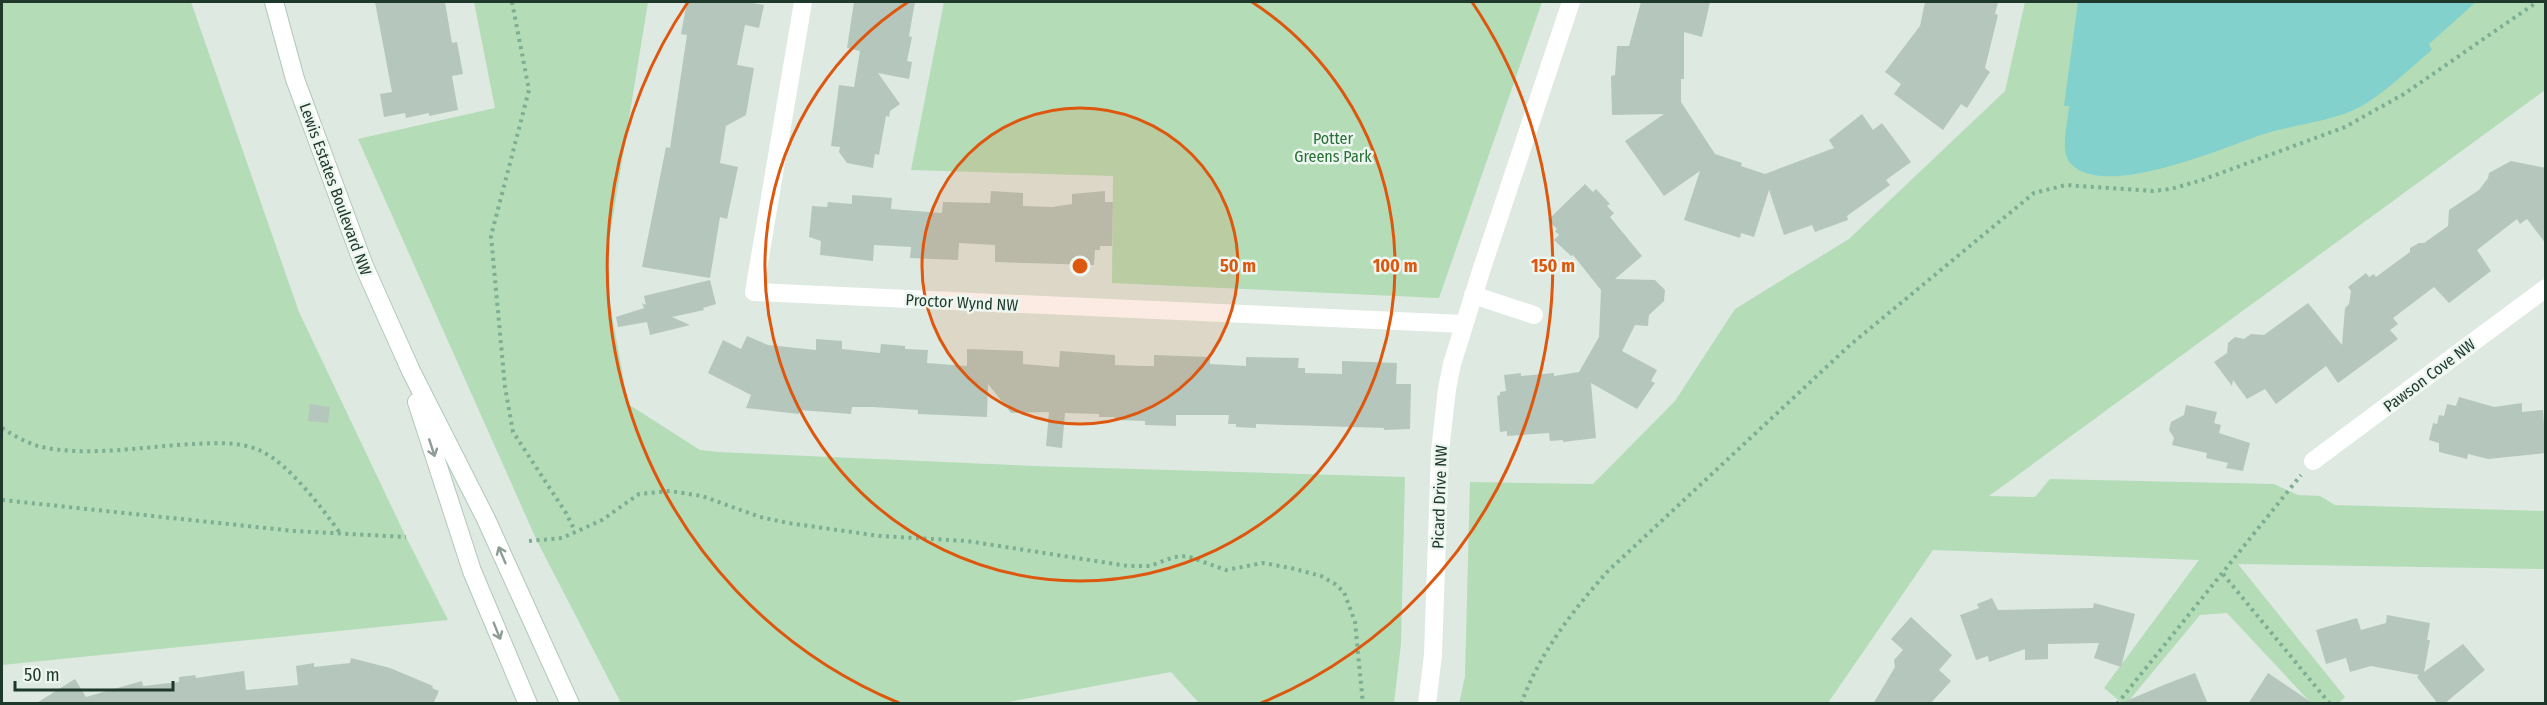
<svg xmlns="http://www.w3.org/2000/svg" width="2547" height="705" font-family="'Fira Sans Condensed',sans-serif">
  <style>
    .green { fill: #b4dcb7 }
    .water { fill: #82d1cd }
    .building { fill: #b5c7bc }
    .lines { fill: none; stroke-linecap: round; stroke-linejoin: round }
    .secondary-casing { stroke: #b0c9bb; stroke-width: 20 }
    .path { stroke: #7cae94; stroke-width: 4; stroke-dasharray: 3 4.5; stroke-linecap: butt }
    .minor { stroke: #fff; stroke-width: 18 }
    .tertiary { stroke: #fff; stroke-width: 18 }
    .secondary { stroke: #fff; stroke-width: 18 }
    .oneway { stroke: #8e9c96 }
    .ring { fill: none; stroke: #de570e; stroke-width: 3 }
    .labels { text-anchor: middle; stroke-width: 5; stroke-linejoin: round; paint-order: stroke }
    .park-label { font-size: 16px; fill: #287035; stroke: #edf6f0 }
    .street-label { font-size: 16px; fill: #1e392c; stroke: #edf6f0 }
    .centre { fill: #de570e; stroke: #edf6f0; stroke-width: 3 }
    .ring-label { font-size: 18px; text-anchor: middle; font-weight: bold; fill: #de570e; stroke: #edf6f0; stroke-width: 5; stroke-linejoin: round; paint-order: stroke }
  </style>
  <rect width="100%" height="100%" fill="#dde9e1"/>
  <g class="green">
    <path d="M2 2H191L299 312 406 537 448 620 2 665Z"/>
    <path d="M474 2H648L606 259V282L628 404 700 450 718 452 1033 466 1405 477 1401 644 1394 703H1199L1171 672 1003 703H621L537 541 358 139 495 108Z"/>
    <path d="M944 2H1542L1439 298 1112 283 1113 176 911 170Z"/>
    <path d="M2025 2H2545V90L1989 496 2035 497 2050 479 2274 484 2298 495 2320 496 2335 505 2545 511V569L2238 564 2345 697 2339 703H2311L2227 613 2200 615 2127 703H2122L2104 688 2199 560 1933 550 1828 703 1459 704 1465 676 1470 482 1593 484 1675 401 1735 309 1849 239 2005 91Z"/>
  </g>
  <path class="water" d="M2078 2H2476L2429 44 2432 50C2410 68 2385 93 2360 107 2331 122 2296 124 2264 134 2224 147 2106 200 2071 164 2059 151 2068 123 2069 106H2064Z"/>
  <g class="building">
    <path d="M375 2H445L452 43 457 42 463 74 452 76 458 110 429 116V113L406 118 405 113 384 117 380 94 392 92Z"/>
    <path d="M687 2H746L764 5 759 28 745 25 737 65 754 68 746 115 726 126 720 163 738 167 727 219 720 217 710 278 642 267 666 147 670 148 687 35 681 34Z"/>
    <path d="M854 2H915L909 36 912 37 907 61 912 62 909 79 878 73 900 104 890 111 889 117 886 116 879 155 875 154 873 168 847 163 839 152 840 147 831 146 839 85 854 87 860 51 847 48Z"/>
    <path d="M1641 2H1710L1702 37 1684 32V79H1681V102L1715 154 1742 163 1741 166 1765 174 1834 148 1829 140 1862 114 1873 130 1882 123 1911 162 1886 180 1890 185 1847 216 1848 220 1815 232 1812 225 1784 235 1769 190 1754 237 1741 233 1740 238 1684 220 1700 171 1664 196 1625 141 1664 114 1612 115 1611 76 1615 75 1617 46H1629Z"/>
    <path d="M1925 2H1998L1995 14 1998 15 1985 68 1990 72 1967 108 1961 104 1943 130 1894 94 1901 84 1885 72 1920 26Z"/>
    <path d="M2511 161 2546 168V244L2527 219 2520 224 2517 219 2477 250 2491 271 2449 303 2434 287 2393 318 2398 324 2390 330 2398 339 2338 383 2326 366 2276 404 2265 389 2247 399 2233 380 2232 386 2214 362 2227 353 2228 343 2235 337 2244 339 2251 334 2264 335 2308 303 2342 345 2345 308 2349 304 2351 291 2348 287 2366 273 2369 277 2374 274 2376 277 2410 252V248L2419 243H2424L2448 226 2449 210 2479 190 2488 178 2489 173Z"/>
    <path d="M1585 184 1593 192 1596 189 1610 204 1607 206 1614 213 1610 217 1642 256 1615 279 1655 280 1665 290 1664 301 1649 315 1648 326 1635 325 1622 351 1657 370 1651 381 1655 383 1637 409 1591 383 1596 438 1563 442V440L1550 441 1549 433 1507 436V431L1500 432 1497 396 1500 395V392L1506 391 1504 375 1521 373V376L1554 373V376L1579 372 1599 337 1601 290 1573 255 1571 256 1554 240 1559 235 1555 231 1557 229 1548 220Z"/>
    <path d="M991 191 1023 193V206L1052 207 1072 204V194L1105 191V202H1113L1112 246H1100V250H1095L1094 265 995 262V245L959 243 958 260 910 258 911 247 874 245 873 261 820 255 821 241 809 237 812 206 827 207 828 202 852 204V195L892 198 891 209 942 213 943 202 990 203Z"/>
    <path d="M710 280 716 304 703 308 704 310 672 317 690 325 650 335 647 322 618 327 616 317 644 308 642 303 646 305 644 296Z"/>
    <path d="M747 336 768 345 816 350V339L842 341V349L880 353 881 344 905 346V349L928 350 927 363 967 366V349L1023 351V364L1059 367 1060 351 1115 355V365L1142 366H1154V355L1210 357V364L1246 366V357L1299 358 1298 368H1305V373L1342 374V361L1397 363 1396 384H1411L1410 429 1384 430V428L1256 424V428L1236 427V424H1228L1229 415H1176V426L1145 425V421L1115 420V417H1099V414L1065 413 1062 448 1046 446 1049 412 1011 413 988 384 987 417 918 414V410L873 407H852L851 414 799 410V414L746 408 751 395 708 373 723 340 741 349Z"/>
    <path d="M2459 397 2494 407 2522 403V412L2543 410 2546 453 2488 459 2468 454 2467 459 2439 452V443L2429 440 2433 423 2437 424 2439 415 2444 416 2447 404 2456 406Z"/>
    <path d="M310 404 330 407 328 423 308 421Z"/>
    <path d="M2186 405 2217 412 2214 423 2221 425 2219 433 2250 443 2243 471 2226 468 2228 463 2206 458 2207 453 2172 445 2174 438 2169 430 2171 422 2184 415Z"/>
    <path d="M1992 598 1998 610 2093 608 2094 603 2135 614 2121 667 2094 658 2099 643 2048 644V659L2025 660V649L1989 662 1988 656 1976 660 1960 615 1979 608 1977 604Z"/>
    <path d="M2387 615 2430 623 2427 640H2430L2424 672 2463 644 2485 670 2444 704H2438L2417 677 2419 675 2371 666 2350 672 2346 658 2326 664 2316 630 2357 618 2361 630 2386 623Z"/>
    <path d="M1911 617 1952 655 1939 670 1951 681 1930 704H1873L1895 667 1894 660 1903 650 1891 639Z"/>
    <path d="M351 658 390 668 433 686 432 688 439 691 433 704H35L75 679 86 697 142 681 143 686 179 682V677L195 675 196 678 244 671 246 690 298 685 296 666 314 663V667L350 663Z"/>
    <path d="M2195 673 2208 704H2119L2166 684Z"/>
    <path d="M2268 673 2314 704H2248Z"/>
  </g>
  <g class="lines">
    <g class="secondary-casing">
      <g id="secondary">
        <path d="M274 2 295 79 364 266 411 371 486 519 570 704"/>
        <path d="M417 402 472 571 528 704"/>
      </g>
    </g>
    <g class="path">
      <path d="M512 2 529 90 491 236 505 387 513 432 566 513 575 531"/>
      <path d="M2 428C13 435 25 442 38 446 85 458 146 446 194 444 216 443 240 441 261 451 289 464 322 508 340 533"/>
      <path d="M2 500 294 531 406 537"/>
      <path d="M529 541 562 538 602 520 639 494 670 491 702 496 760 517 788 523 880 536 967 541 1128 566H1150L1174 557 1187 556 1226 570 1263 563 1291 568 1321 576 1335 584 1344 592 1355 622 1363 704"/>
      <path d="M2223 574 2330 704"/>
      <path d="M1521 704C1539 654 1573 610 1608 571L1850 345 2034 193 2066 185 2153 191 2171 189 2202 180 2345 127 2404 94 2537 2"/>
      <path d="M2117 704 2301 475"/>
    </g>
    <g class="minor">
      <path d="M803 2 754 292 1464 324"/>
      <path d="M1473 295 1534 315"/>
      <path d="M2313 461 2546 288"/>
    </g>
    <path class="tertiary" d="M1427 704 1433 655 1440 451 1447 389 1452 364 1482 268 1571 2"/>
    <use href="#secondary" class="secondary"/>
  </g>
  <defs><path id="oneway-shaft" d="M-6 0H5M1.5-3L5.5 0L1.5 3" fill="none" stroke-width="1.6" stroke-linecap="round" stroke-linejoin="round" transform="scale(1.5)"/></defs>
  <g class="oneway">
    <use href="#oneway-shaft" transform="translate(432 448) rotate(72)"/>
    <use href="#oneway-shaft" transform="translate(502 555) rotate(-113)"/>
    <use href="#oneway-shaft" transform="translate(497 631) rotate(68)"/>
  </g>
  <circle cx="1080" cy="266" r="158" fill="#de570e" fill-opacity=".12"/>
  <g class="ring">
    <circle cx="1080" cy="266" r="158"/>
    <path d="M1252 2A315 315 0 1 1 908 2"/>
    <path d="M899 703A473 473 0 0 1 688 2M1472 2A473 473 0 0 1 1261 703"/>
  </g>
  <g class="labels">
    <g class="park-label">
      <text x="1333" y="144">Potter<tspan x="1333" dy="18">Greens Park</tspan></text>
    </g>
    <g class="street-label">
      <text transform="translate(336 189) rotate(70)" y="6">Lewis Estates Boulevard NW</text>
      <text transform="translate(962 302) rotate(3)" y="6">Proctor Wynd NW</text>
      <text transform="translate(2429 375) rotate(-37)" y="6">Pawson Cove NW</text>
      <text transform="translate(1439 497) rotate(-88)" y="6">Picard Drive NW</text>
    </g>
  </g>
  <circle cx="1080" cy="266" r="9" class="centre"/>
  <g class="ring-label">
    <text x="1238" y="272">50 m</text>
    <text x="1395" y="272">100 m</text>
    <text x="1553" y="272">150 m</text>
  </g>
  <rect width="2547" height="705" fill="none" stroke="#1e392c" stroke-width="6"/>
  <path d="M15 681v9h158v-9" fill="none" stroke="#1e392c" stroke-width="3"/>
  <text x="24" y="681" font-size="18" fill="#1e392c" stroke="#edf6f0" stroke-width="4.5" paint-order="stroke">50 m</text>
</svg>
